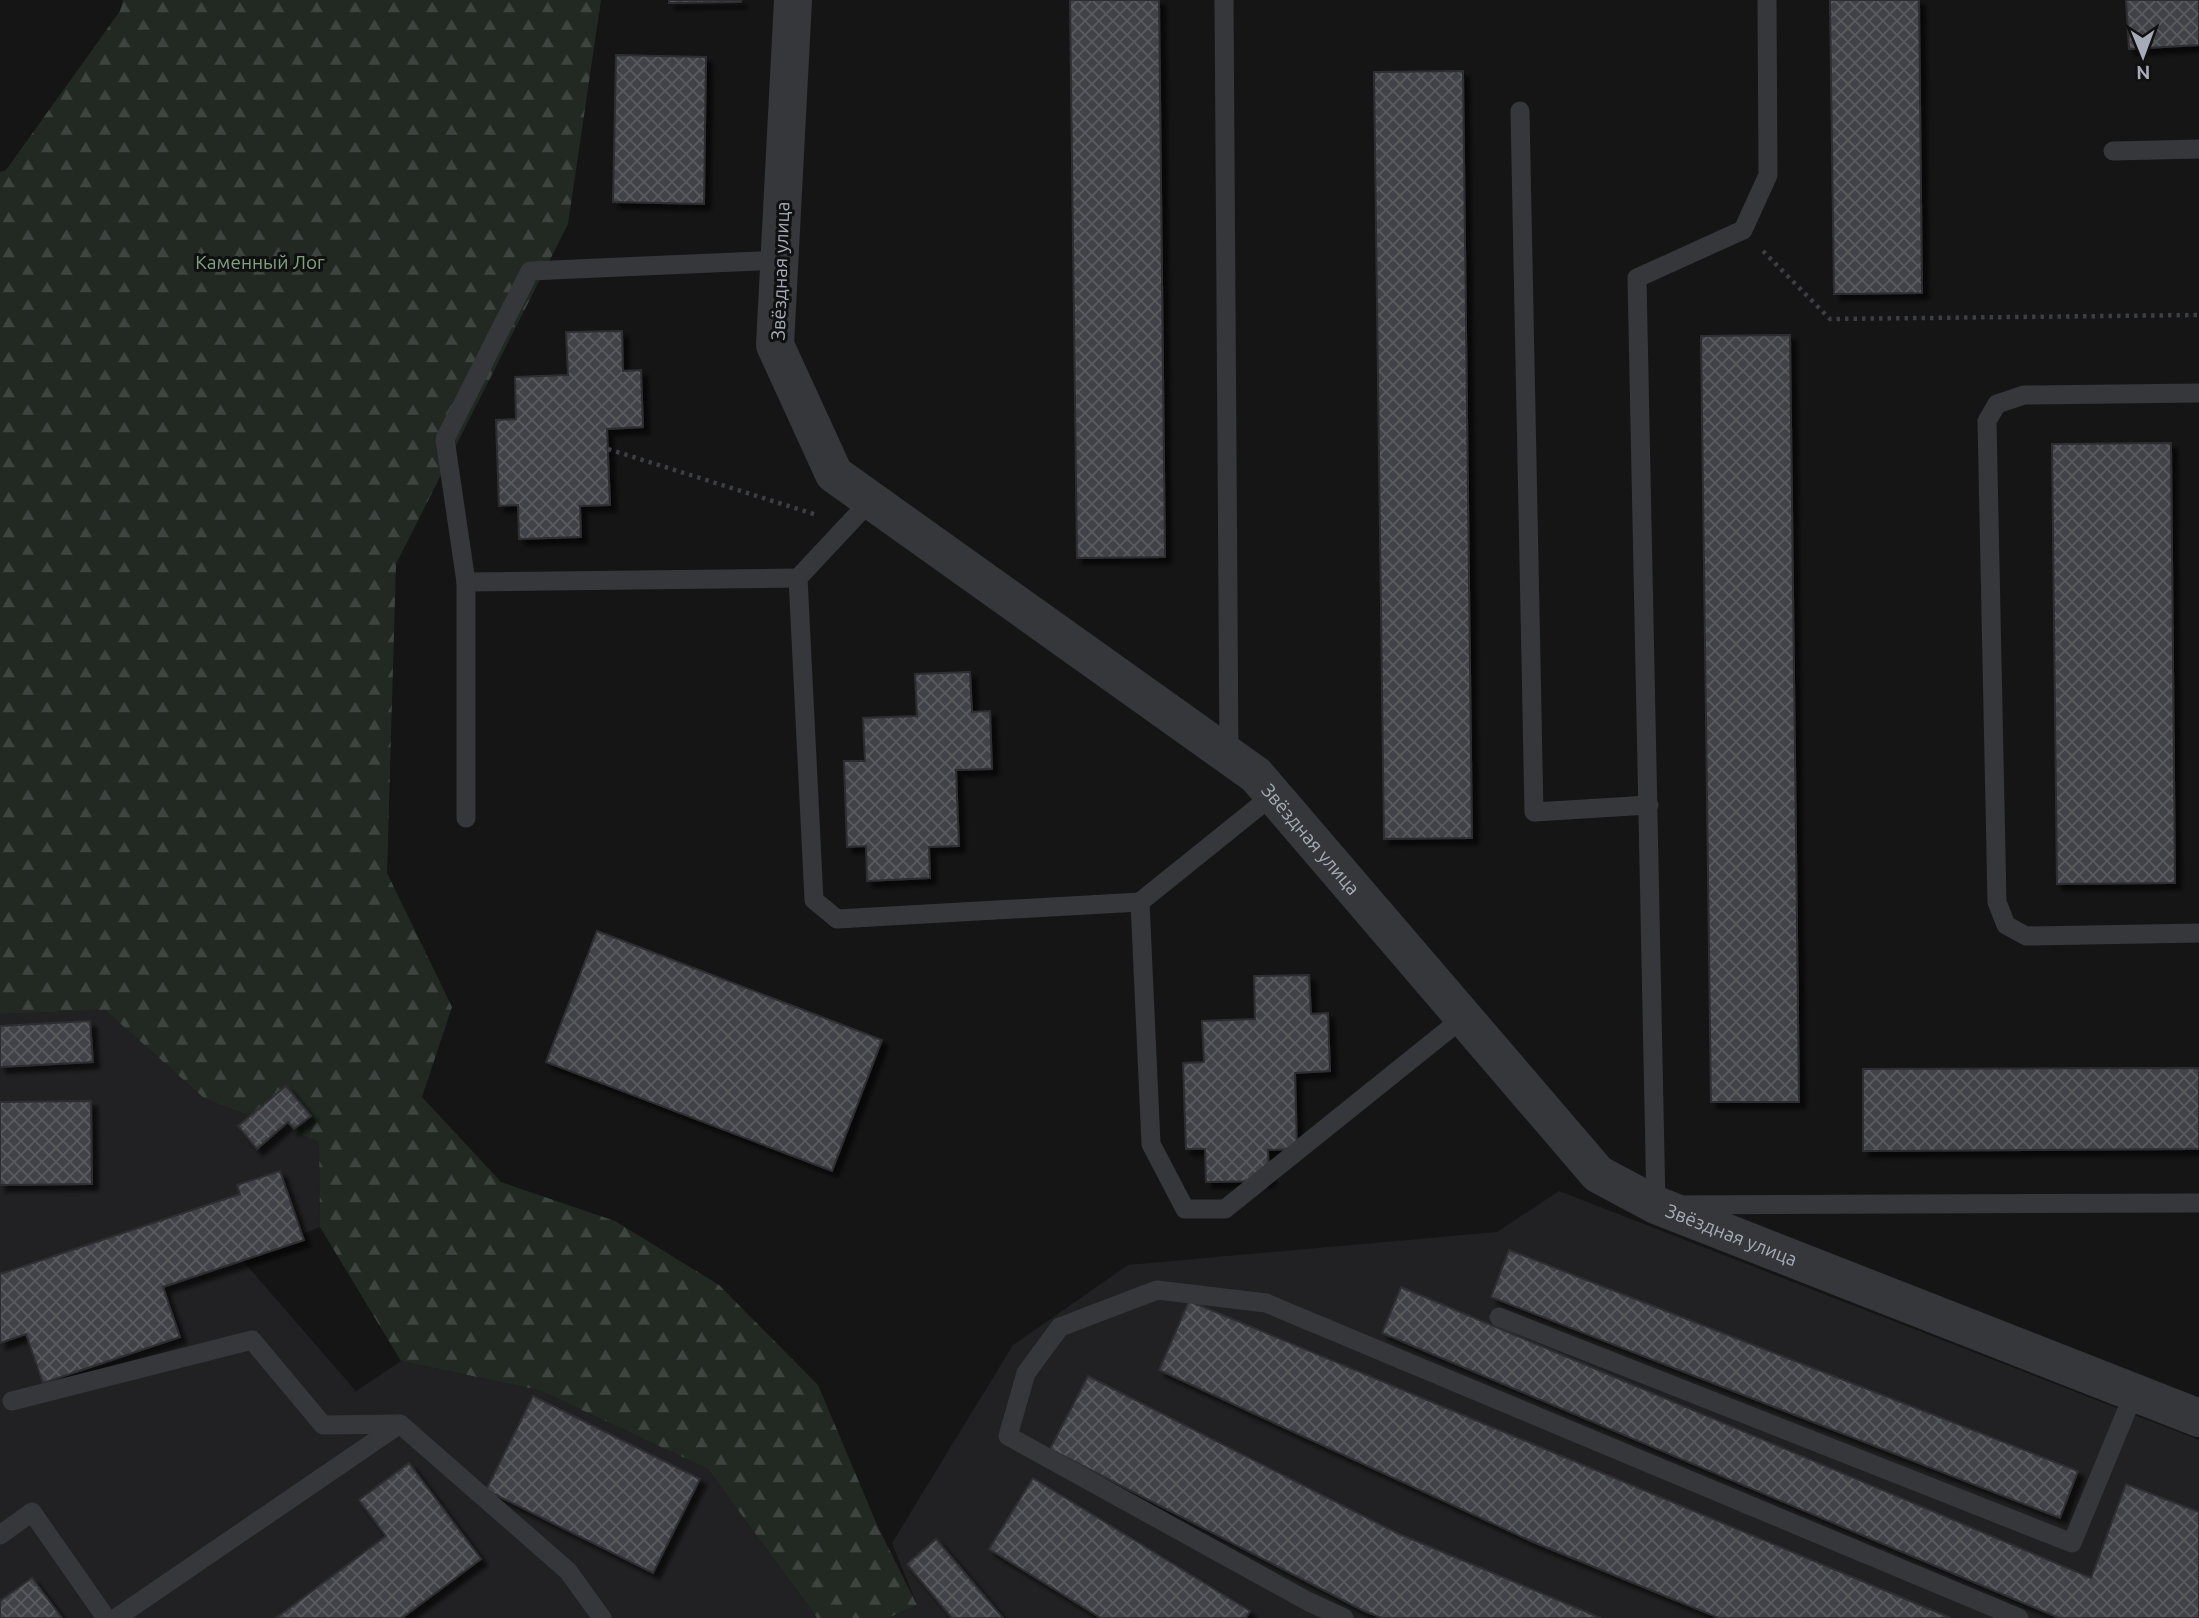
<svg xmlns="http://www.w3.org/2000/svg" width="2199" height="1618" font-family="Ubuntu,sans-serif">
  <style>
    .built { fill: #212123 }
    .forest { fill: url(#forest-firs) }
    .building { fill: url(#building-cross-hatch); stroke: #2f2f32; stroke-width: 2; filter: url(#shadow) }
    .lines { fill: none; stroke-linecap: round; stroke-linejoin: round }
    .path { stroke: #3c3e42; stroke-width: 4.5; stroke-dasharray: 3.5 5; stroke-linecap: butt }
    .service { stroke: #36373b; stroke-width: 19 }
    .minor { stroke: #36373b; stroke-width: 38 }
    .labels { text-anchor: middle; stroke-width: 6; stroke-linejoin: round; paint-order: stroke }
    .park-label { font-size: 19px; fill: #7ea27f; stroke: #101011 }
    .street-label { font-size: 19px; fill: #a6acb7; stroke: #101011 }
  </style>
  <defs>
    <pattern id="forest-firs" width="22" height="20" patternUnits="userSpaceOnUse" patternTransform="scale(1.75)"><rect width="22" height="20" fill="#212922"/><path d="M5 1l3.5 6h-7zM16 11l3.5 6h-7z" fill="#3e4540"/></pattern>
    <pattern id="building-cross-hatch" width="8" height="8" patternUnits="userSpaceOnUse" patternTransform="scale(1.75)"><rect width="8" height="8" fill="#414246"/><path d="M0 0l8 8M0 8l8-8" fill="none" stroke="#595b5e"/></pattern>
    <filter id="shadow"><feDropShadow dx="6" dy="6" stdDeviation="2" flood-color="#0009"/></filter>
  </defs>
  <rect width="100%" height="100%" fill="#151516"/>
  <g class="built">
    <path d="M105 1010 205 1099 319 1142 320 1227 242 1260 356 1391 401 1361 539 1390 708 1469 817 1618H0V1014Z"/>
    <path d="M1559 1191 2199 1440V1618H888L917 1605 892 1543 1013 1345 1128 1265 1497 1232Z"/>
  </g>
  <path class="forest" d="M123 0H601L568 224 396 564 387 873 452 1007 422 1097 501 1182 615 1221 719 1285 818 1385 878 1527 917 1605 888 1618H817L708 1469 539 1390 401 1361 320 1227 319 1142 205 1099 105 1010 0 1014V172L6 170 120 11Z"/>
  <g class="building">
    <path d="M669 0H741V2L669 3Z"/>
    <path d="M1070 0H1159L1165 557 1077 558Z"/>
    <path d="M1830 0H1919L1922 293 1834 294Z"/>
    <path d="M2126 0H2199V45L2129 49Z"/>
    <path d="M616 55 706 57 704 204 613 202Z"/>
    <path d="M1463 71 1472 838 1384 839 1374 72Z"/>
    <path d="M622 331 623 371 641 370 643 427 607 429 610 505 580 506 581 537 519 539 518 505 499 506 496 420 516 419 515 377 568 375 566 332Z"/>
    <path d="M1790 335 1799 1102H1711L1701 336Z"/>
    <path d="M2171 443 2175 883 2057 884 2052 444Z"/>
    <path d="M970 672 972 712 990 711 992 769 956 770 959 846 929 847 930 878 867 881 866 846 847 847 844 761H865L863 718 917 716 915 674Z"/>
    <path d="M597 931 882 1040 832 1171 546 1062Z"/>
    <path d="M1309 975 1311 1014 1328 1013 1330 1071 1295 1073 1297 1149 1268 1150 1269 1181 1206 1182 1205 1149H1186L1183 1063 1204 1062 1202 1021 1255 1019 1254 976Z"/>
    <path d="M90 1021 93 1062 0 1067V1026Z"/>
    <path d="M2199 1068V1149L1863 1151V1069Z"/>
    <path d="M286 1086 311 1116 294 1129 288 1122 257 1149 238 1126Z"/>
    <path d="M91 1101 92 1184 0 1185V1102Z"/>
    <path d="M280 1171 304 1240 163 1287 180 1337 43 1383 26 1334 0 1343V1274L240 1194 237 1185Z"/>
    <path d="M1509 1250 2078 1471 2060 1518 1491 1297Z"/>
    <path d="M1401 1287 2091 1578 2126 1484 2199 1512V1618H2059L1382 1333Z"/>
    <path d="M1189 1301 1951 1618H1719L1533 1542 1159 1370Z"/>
    <path d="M1088 1376 1397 1533 1601 1618H1382L1364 1611 1050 1449Z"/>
    <path d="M533 1396 700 1479 653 1573 486 1490Z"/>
    <path d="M409 1463 481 1559 402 1618H276L386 1536 359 1500Z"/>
    <path d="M1033 1478 1250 1611 1246 1618H1101L989 1549Z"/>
    <path d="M936 1539 1003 1618H952L907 1564Z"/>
    <path d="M32 1578 62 1618H0V1601Z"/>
  </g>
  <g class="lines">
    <g class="path">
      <path d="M1763 251 1830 319 2199 315"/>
      <path d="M608 449 817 515"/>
    </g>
    <g class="service">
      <path d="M1224 0 1229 756"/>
      <path d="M1767 0 1768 175 1743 230 1637 278 1656 1205 2199 1203"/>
      <path d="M1520 111 1534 812 1649 805"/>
      <path d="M2113 151 2199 149"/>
      <path d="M779 260 530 271 445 439 466 582 798 578"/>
      <path d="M2199 393 2024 395 1997 404 1987 421 1997 902 2006 925 2026 936 2199 933"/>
      <path d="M871 500 798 578 814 900 837 919 1140 902"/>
      <path d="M466 582V818"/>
      <path d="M1273 795 1140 902 1151 1144 1185 1209H1225L1464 1017"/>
      <path d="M1499 1317 2072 1543 2134 1393"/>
      <path d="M12 1401 252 1340 323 1425 400 1424"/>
      <path d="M0 1535 32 1512 106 1618"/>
      <path d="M116 1618 400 1424 568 1571 602 1618"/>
      <path d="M1344 1618 1309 1602 1008 1436 1026 1373 1060 1327 1157 1290 1266 1303 2019 1618"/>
    </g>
    <path class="minor" id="s1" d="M793 0 775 345 834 474 1256 775 1598 1174 1656 1205 2199 1418"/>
  </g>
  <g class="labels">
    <g class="park-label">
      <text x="260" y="269">Каменный Лог</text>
    </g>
    <g class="street-label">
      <text transform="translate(780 271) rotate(-88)" y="7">Звёздная улица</text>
      <text dy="7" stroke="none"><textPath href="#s1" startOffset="1090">Звёздная улица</textPath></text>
      <text dy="7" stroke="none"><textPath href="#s1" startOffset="1678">Звёздная улица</textPath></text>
    </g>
  </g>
  <g transform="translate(2143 56) rotate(179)" stroke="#101011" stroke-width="5" paint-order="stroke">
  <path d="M0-5L12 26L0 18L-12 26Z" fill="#a6acb7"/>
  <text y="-10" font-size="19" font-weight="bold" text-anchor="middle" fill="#a6acb7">N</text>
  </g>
</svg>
